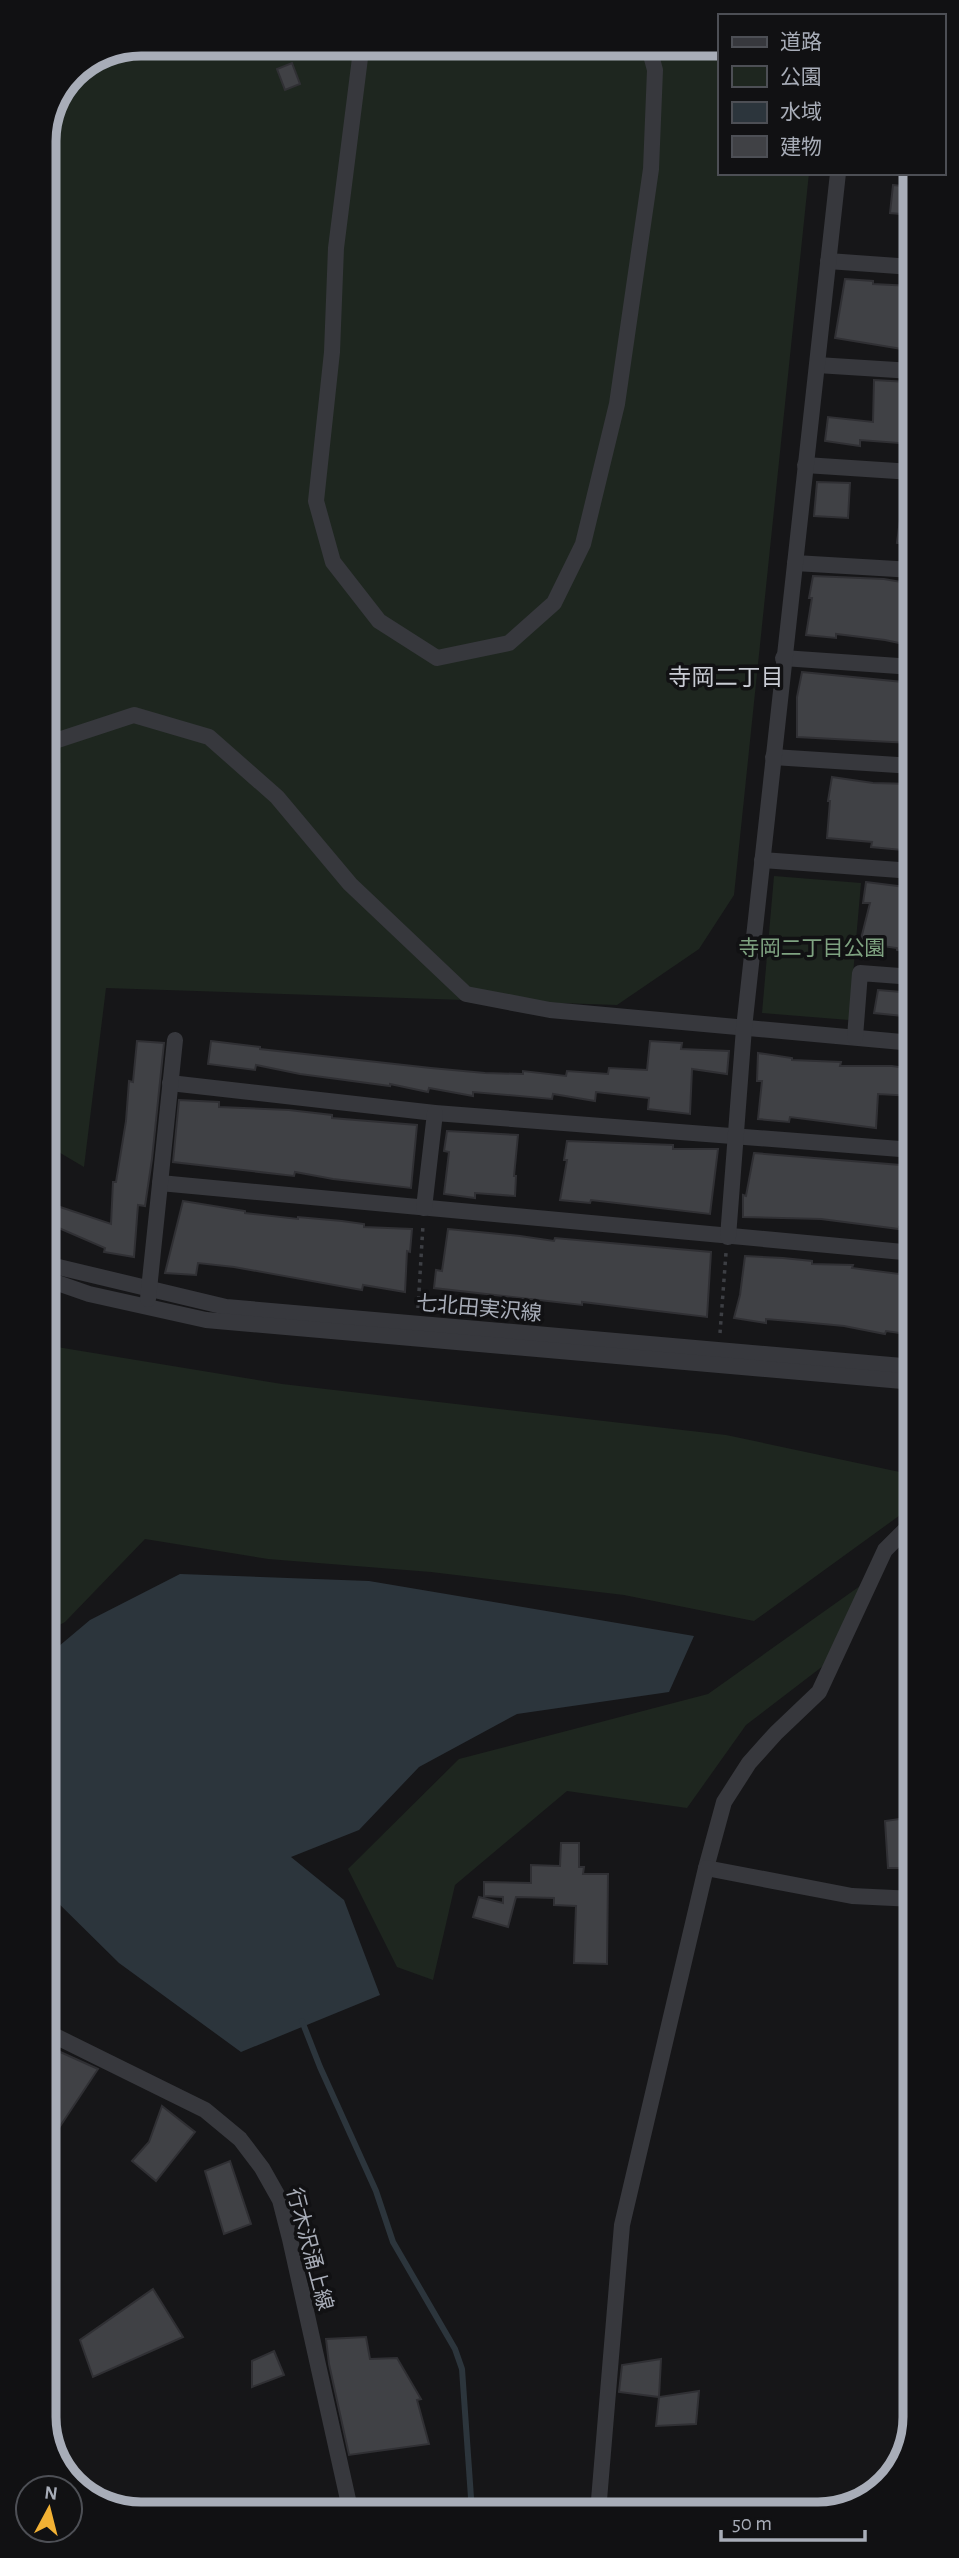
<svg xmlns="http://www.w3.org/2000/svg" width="959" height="2558" font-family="'Alegreya Sans','Noto Sans JP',sans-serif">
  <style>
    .green { fill: #1e261f }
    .water { fill: #2c353c }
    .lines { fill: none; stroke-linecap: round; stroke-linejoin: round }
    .stream { stroke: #2c353c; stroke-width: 6 }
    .building { fill: #404145; stroke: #303034; stroke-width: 2 }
    .path { stroke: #3d3f44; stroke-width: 3.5; stroke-dasharray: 3.5 5; stroke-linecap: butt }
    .minor { stroke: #37383d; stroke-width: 16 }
    .labels { text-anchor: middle; stroke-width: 7; stroke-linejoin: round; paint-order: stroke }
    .park-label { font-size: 21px; fill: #7fa381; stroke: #111113 }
    .street-label { font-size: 21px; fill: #a8adb8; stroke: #111113 }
    .neighbourhood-label { font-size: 23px; fill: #c9ccd4; stroke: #111113 }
    .rim { fill: none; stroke: #a8adb8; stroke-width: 9 }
  </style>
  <rect width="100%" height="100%" fill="#161618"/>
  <g class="green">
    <path d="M141 44H719V173H809L734 895 699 949 617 1005 106 988 84 1167 45 1144 44 135 72 72Z"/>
    <path d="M774 876 861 883 849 1020 762 1013Z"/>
    <path d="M46 1341 57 1347 282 1384 726 1435 914 1475V1505L754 1621 624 1595 431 1572 268 1559 145 1539 65 1622 46 1632Z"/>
    <path d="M867 1581 823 1666 746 1725 687 1808 567 1791 455 1885 433 1980 397 1967 348 1869 459 1759 708 1694Z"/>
  </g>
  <path class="water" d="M180 1574 369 1581 694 1636 669 1692 517 1714 419 1767 359 1830 291 1857 344 1900 380 1995 241 2052 119 1963 46 1891V1657L90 1620Z"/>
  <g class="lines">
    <path class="stream" d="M302 2021 320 2067 376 2191 393 2242 455 2349 462 2369 472 2512"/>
  </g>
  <g class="building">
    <path d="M292 63 300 84 285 90 277 69Z"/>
    <path d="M893 185 912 187V215L890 213Z"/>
    <path d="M845 279 873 281V284L912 286V315L908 350 835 338Z"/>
    <path d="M874 380 908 382 905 423H912V444L860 440V446L825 441 828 417 873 422Z"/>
    <path d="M817 482 850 483 848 518 814 516Z"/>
    <path d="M903 497H912V545L897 543Z"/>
    <path d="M813 576 884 579 913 584V646L885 640 836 634V638L806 635 812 598H809Z"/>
    <path d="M802 672 913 683 910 743 797 737V697Z"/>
    <path d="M832 777 873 783 913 784V845L903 843 902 850 871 847 872 842 827 838 830 801H828Z"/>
    <path d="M866 882 913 888V953L897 950V948L860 943 870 903H863Z"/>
    <path d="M878 990 913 993V1017L874 1013Z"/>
    <path d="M137 1041 164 1043 152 1159 145 1206 138 1205 134 1257 104 1252 105 1248 45 1222V1202L111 1224 113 1182H116L126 1121 129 1081 133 1082Z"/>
    <path d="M211 1041 260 1047V1049L431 1068 485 1073 523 1074V1071L566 1076 567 1071 608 1074 609 1068 647 1070 650 1041 682 1043 681 1049 729 1051 727 1074 692 1069 690 1114 648 1109 649 1098 596 1092 595 1101 553 1094 552 1099 473 1092V1096L429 1088 428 1092 390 1084V1086L300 1074 256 1065 255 1070 208 1064Z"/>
    <path d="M758 1053 792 1058V1060L841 1062 840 1066H892L913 1069V1096L878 1094 876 1128 790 1117 789 1122 758 1119 762 1081H757Z"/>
    <path d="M179 1100 219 1102V1107L289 1110 332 1115V1118L417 1125 411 1188 333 1179 295 1172 294 1176 173 1162Z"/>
    <path d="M447 1131 518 1135 514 1176H516L515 1196 475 1193V1198L444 1194 449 1152 444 1151Z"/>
    <path d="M567 1141 673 1145V1149H718L710 1214 591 1200 590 1203 560 1200 567 1160H564Z"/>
    <path d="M754 1153 913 1166V1229L899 1227V1229L821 1219 743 1217V1195L746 1196Z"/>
    <path d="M183 1201 245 1211V1213L298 1219V1217L342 1221 364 1224V1227L412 1229 410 1252 407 1251 405 1292 363 1285 362 1290 234 1267 198 1263 196 1275 165 1273Z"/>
    <path d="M448 1229 520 1236 554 1241 555 1238 711 1252 707 1317 582 1302V1305L434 1288 436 1270 442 1271Z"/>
    <path d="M745 1256 783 1258 812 1261V1264L853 1265 852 1268 899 1274 900 1270 914 1271V1335L886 1331 885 1334 844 1326 802 1322 766 1319V1323L734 1318 740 1295Z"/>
    <path d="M914 1817V1844L901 1846 903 1868H888L885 1821Z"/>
    <path d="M561 1843H579V1867H584L583 1874H608L607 1964 574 1963 576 1906 554 1905V1898L516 1897 508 1927 473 1917 479 1897 503 1903V1897L484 1896V1882L531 1883V1865L560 1866Z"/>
    <path d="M47 2046 98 2069 47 2146Z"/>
    <path d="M162 2106 195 2132 156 2181 132 2161 149 2142Z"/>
    <path d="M230 2161 251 2224 224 2234 205 2171Z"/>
    <path d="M153 2289 183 2337 93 2377 80 2340Z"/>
    <path d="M366 2337 370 2359 397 2358 421 2399 417 2400 429 2444 349 2455 329 2364 326 2339Z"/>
    <path d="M274 2351 284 2375 252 2387V2361Z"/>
    <path d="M661 2359 659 2397 619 2392 622 2365Z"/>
    <path d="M699 2391 696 2424 656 2426 659 2397Z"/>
  </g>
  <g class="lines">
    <g class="path">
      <path d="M418 1308 423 1225"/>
      <path d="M720 1333 726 1253"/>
    </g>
    <g class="minor">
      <path d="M352 44 360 58 336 248 332 352 316 501 333 562 379 621 437 658 509 643 554 603 583 544 617 404 651 169 655 70 648 44"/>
      <path d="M828 261 912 267"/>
      <path d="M817 365 912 371"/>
      <path d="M805 465 912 472"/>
      <path d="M795 563 913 570"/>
      <path d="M783 658 913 667"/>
      <path d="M45 740H58L134 715 209 737 277 797 350 884 466 994 550 1010 913 1043"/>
      <path d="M773 757 913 766"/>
      <path d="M762 860 913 871"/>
      <path d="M855 1037 860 973 913 977"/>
      <path d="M170 1083 435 1113 913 1150"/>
      <path d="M160 1183 914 1253"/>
      <path d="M424 1208 435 1113"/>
      <path d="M728 1237 744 1028 838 173"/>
      <path d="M46 1264 226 1307 914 1367"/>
      <path d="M46 1279 89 1294 206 1320 914 1382"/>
      <path d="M148 1299 175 1040"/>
      <path d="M706 1868 724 1802 749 1763 776 1733 819 1692 885 1550 911 1524 914 1525"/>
      <path d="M47 2032 205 2110 240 2139 262 2168 280 2200 290 2239 351 2513"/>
      <path d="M598 2512 622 2225 706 1868 852 1896 914 1899"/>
    </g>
  </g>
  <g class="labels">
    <g class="park-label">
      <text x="812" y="955">寺岡二丁目公園</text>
    </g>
    <g class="street-label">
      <text transform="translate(479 1308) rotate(5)" y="7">七北田実沢線</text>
      <text transform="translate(310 2249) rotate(75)" y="7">行木沢涌上線</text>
    </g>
    <g class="neighbourhood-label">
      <text x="726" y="685">寺岡二丁目</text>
    </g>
  </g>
  <path d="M0 0H959V2558H0ZM141 56H818A85 85 0 0 1 903 141V2417A85 85 0 0 1 818 2502H141A85 85 0 0 1 56 2417V141A85 85 0 0 1 141 56Z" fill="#111113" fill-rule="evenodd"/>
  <path class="rim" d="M141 56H818A85 85 0 0 1 903 141V2417A85 85 0 0 1 818 2502H141A85 85 0 0 1 56 2417V141A85 85 0 0 1 141 56Z"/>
  <rect x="718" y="14" width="228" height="161" fill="#111113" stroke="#4d4f55" stroke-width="2"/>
  <rect x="732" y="37" width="35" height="10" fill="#37383d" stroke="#4d4f55" stroke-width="2"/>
  <text x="780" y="49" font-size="21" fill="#a8adb8">道路</text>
  <rect x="732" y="66" width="35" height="21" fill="#1e261f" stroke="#4d4f55" stroke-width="2"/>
  <text x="780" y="84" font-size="21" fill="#a8adb8">公園</text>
  <rect x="732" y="102" width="35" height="21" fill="#2c353c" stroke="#4d4f55" stroke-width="2"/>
  <text x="780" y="119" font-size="21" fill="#a8adb8">水域</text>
  <rect x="732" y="136" width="35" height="21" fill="#404145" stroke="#4d4f55" stroke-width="2"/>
  <text x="780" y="154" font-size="21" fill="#a8adb8">建物</text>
  <g transform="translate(49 2509) rotate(7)"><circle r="33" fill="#111113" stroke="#4d4f55" stroke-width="2"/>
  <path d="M0-5L12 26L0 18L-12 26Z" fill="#f2b134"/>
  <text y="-10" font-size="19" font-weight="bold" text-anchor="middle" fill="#a8adb8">N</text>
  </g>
  <path d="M721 2530v10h144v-10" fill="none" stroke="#a8adb8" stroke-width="3.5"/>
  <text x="732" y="2530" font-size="21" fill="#a8adb8" stroke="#111113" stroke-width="5" paint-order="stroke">50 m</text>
</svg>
